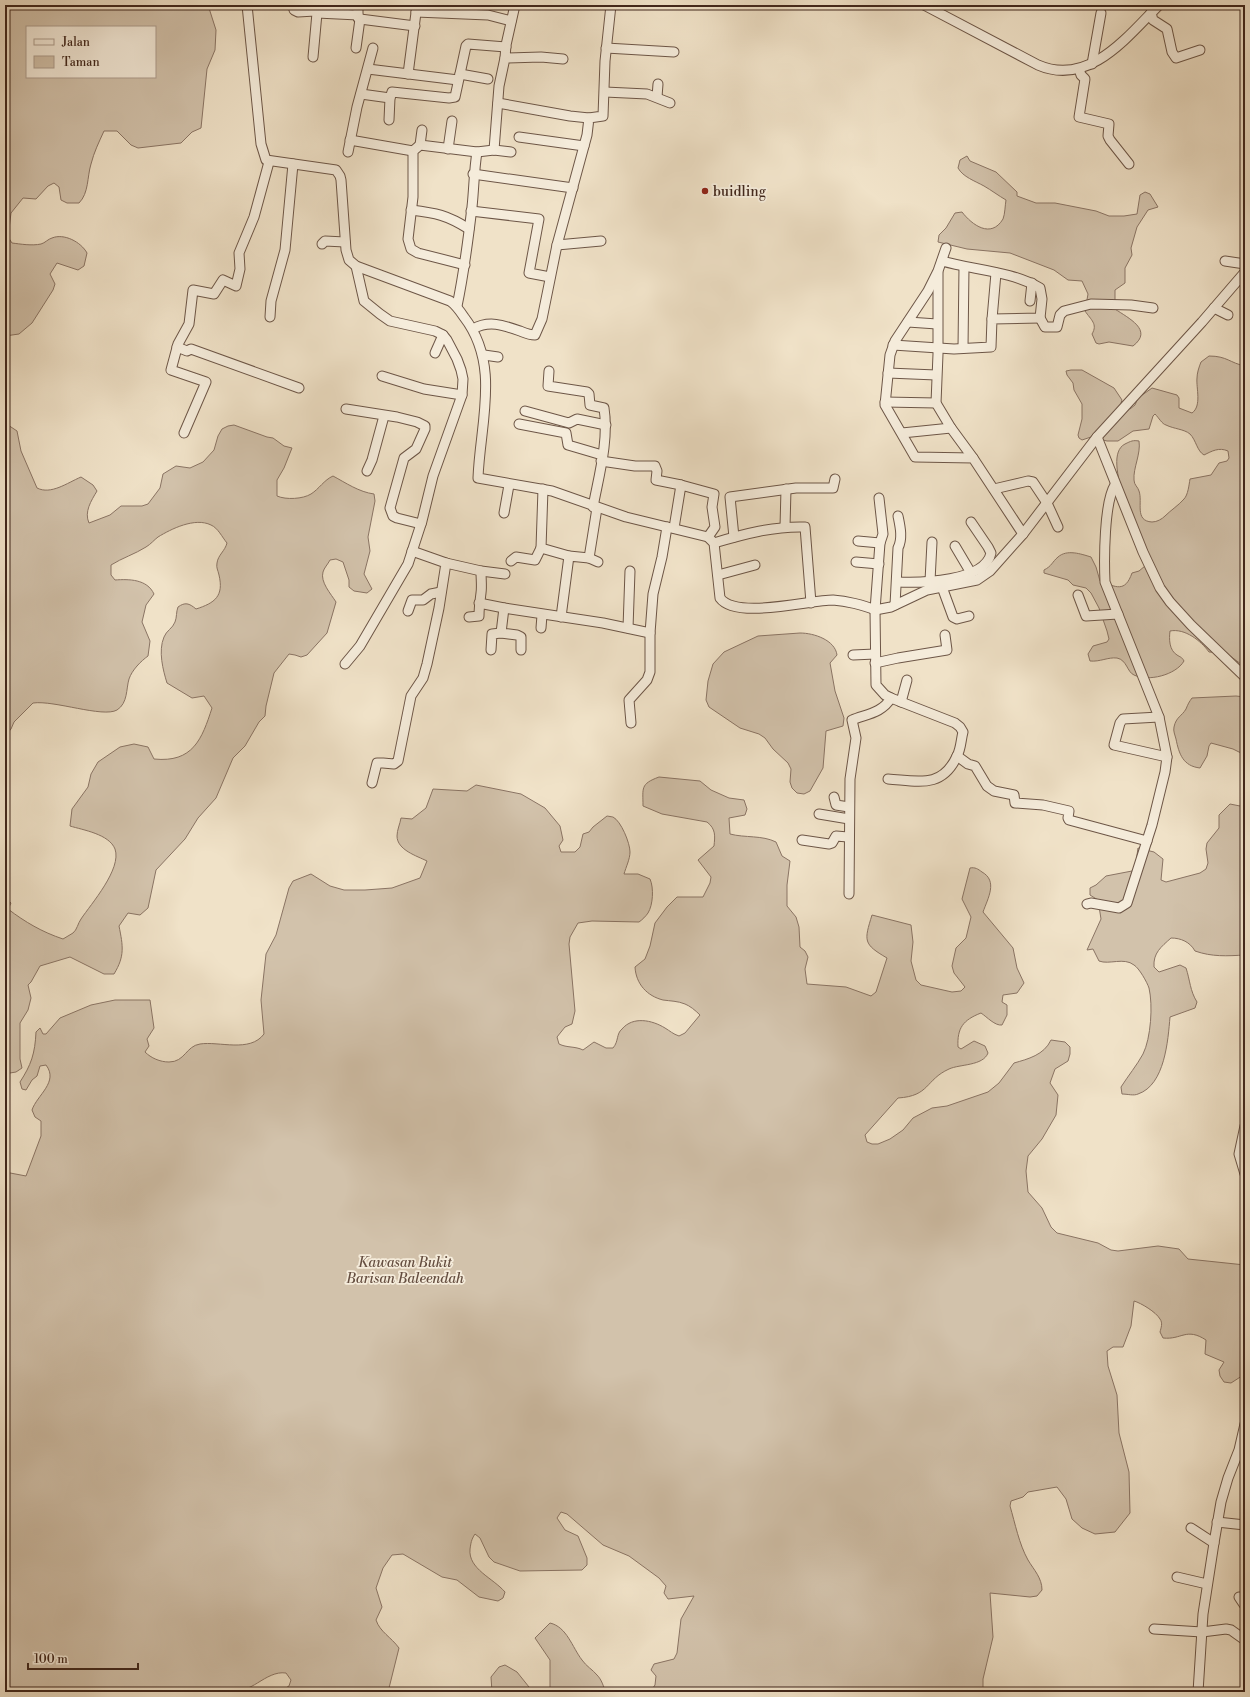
<svg xmlns="http://www.w3.org/2000/svg" width="1250" height="1697" font-family="'Libre Bodoni',serif">
  <style>
    .green { fill: #d2c2ab; stroke: #8a7464; fill-rule: evenodd }
    .lines { fill: none; stroke-linecap: round; stroke-linejoin: round }
    .minor-casing { stroke: #6d5647; stroke-width: 11 }
    .minor { stroke: #f5ecdb; stroke-width: 9 }
    .poi-dot { fill: #8f2418; stroke: #f5ecdb; stroke-width: 1.5 }
    .labels { text-anchor: middle; stroke-width: 3.5; stroke-linejoin: round; paint-order: stroke }
    .poi-label { font-size: 14px; fill: #41271c; stroke: #f5ecdb; text-anchor: start }
    .park-label { font-size: 14px; font-style: italic; fill: #654e40; stroke: #f5ecdb }
  </style>
  <rect width="100%" height="100%" fill="#f0e2c8"/>
  <filter id="stains"><feTurbulence type="fractalNoise" baseFrequency=".005" numOctaves="4"/><feColorMatrix values="0 0 0 0 .2 0 0 0 0 .09 0 0 0 0 .02 0 0 0 .5 -.17"/></filter>
  <radialGradient id="worn" r=".72"><stop offset=".6" stop-color="#630" stop-opacity="0"/><stop offset="1" stop-color="#630" stop-opacity=".3"/></radialGradient>
  <g class="green">
    <path d="M5 5H208L216 30 215 50 207 69 201 128 192 132 181 143 138 148 131 145 117 131H104C99 142 94 152 91 164 87 177 89 193 79 203H67L61 200 59 187 54 183 48 186 36 199 23 198 11 213 8 237 12 243C20 244 32 246 41 244 45 243 48 239 52 238 64 233 81 242 87 253L84 266 78 270 57 263 50 274 55 284 53 290 32 323 19 334 5 336ZM27 27H155V77H27Z"/>
    <path d="M967 156 970 161 996 172 1017 192V196L1036 203H1055L1096 211 1109 216H1124L1137 214 1140 195 1145 192 1150 194 1158 207 1148 210 1137 227 1131 248 1132 255 1125 268V283L1115 290V309C1128 318 1154 330 1133 346L1109 342 1099 344 1096 343 1092 334C1098 324 1091 320 1085 311L1088 294 1082 281 1068 280 1054 270 1010 253 967 249 938 242 939 235 946 228 955 213 962 212C972 225 991 239 1003 219 1005 214 1005 206 1006 200 999 196 991 190 984 186 975 181 963 177 958 168L960 160Z"/>
    <path d="M1209 356C1227 356 1230 363 1245 366V667L1226 653 1209 652C1201 641 1185 628 1170 631 1169 639 1169 650 1177 655 1180 657 1182 657 1184 661 1176 675 1148 682 1134 675 1127 672 1127 660 1117 658 1108 657 1100 662 1090 661L1088 654 1093 646 1107 642 1109 639 1107 631 1099 608 1091 593 1086 588 1073 585 1068 580 1044 573V570C1052 566 1052 562 1058 557 1067 549 1081 554 1091 557L1096 567 1100 581C1116 587 1125 593 1132 573L1139 571 1151 561C1142 542 1099 457 1125 444 1131 441 1133 440 1139 441 1141 454 1133 468 1134 480 1134 485 1138 487 1139 491 1143 502 1134 521 1152 522 1157 522 1162 519 1165 516 1171 510 1179 505 1184 499 1188 495 1189 485 1190 479L1211 475 1219 463 1227 461 1229 458 1228 451C1219 447 1212 451 1204 455 1197 451 1196 440 1190 434 1184 429 1174 429 1166 425 1162 424 1159 418 1155 414L1153 416 1149 429 1133 431 1118 441H1107L1091 437 1082 440 1079 438 1078 435 1082 419V404L1074 390 1073 383 1067 375 1066 371 1071 370H1082L1114 388 1122 400 1121 403 1130 409 1135 405 1138 398 1152 388 1177 395 1179 398V408L1192 413C1202 406 1196 388 1197 378 1197 373 1199 367 1201 362Z"/>
    <path d="M8 425 17 431 21 451 37 488C51 495 67 483 81 477L93 485 97 491C91 501 84 512 89 523L110 515 121 506H142L148 504 160 488 163 474 176 466 190 468 203 462 214 450 218 436 222 429 228 426 234 425 267 437 273 438 284 446 292 448 284 468 277 480V496C286 500 303 499 311 494 319 489 324 480 333 476 346 483 359 492 374 494L375 501 368 537 370 551 364 574 372 589 367 593 354 591 349 587V580L343 562 336 559 330 560C328 564 324 568 323 572 320 582 331 594 336 602L327 633 307 655 301 657 295 655 289 654 274 673 266 706 265 716 259 722 245 746 233 758 216 798 198 818 185 839 156 870 148 908 140 915 128 913 119 926C123 946 125 956 114 974H104L70 957 40 966 31 982 28 985 31 998 28 1010 20 1023V1059L22 1068 16 1072 10 1073 5 1070V897L11 903 8 909C25 922 42 932 63 939 66 937 70 935 73 933 77 930 78 923 81 919 91 904 122 869 115 849 109 834 83 830 70 826L72 809 88 787 91 774 98 762 120 747 134 744 148 747 154 759C193 763 202 739 212 708L204 696 192 698 167 683C163 670 158 651 164 637 166 631 173 628 175 622 177 617 176 612 178 607 185 602 189 603 196 609 215 603 224 596 219 575 218 570 216 568 217 563 218 555 225 551 227 543 222 537 218 528 211 525 195 517 171 529 158 537 154 540 151 544 146 547 135 554 122 558 111 565V575L115 580C129 579 147 579 154 594L146 605 142 622 150 641 148 656C141 661 132 670 129 679 126 689 128 703 117 710 103 718 54 700 33 703L14 722 11 729 5 736V426Z"/>
    <path d="M800 633C814 633 835 640 837 655L830 663 835 691 844 718 843 726 826 731 823 768 810 791 804 794 797 793 792 788 790 782 791 769 788 763 773 749 765 738 759 734 740 728 709 707 706 700 708 681 713 664 724 652 758 636Z"/>
    <path d="M1236 696 1245 697V755L1233 749 1211 743 1209 746 1207 756 1200 768C1183 766 1179 754 1176 739 1175 735 1173 731 1174 727 1176 717 1182 716 1186 709 1188 704 1189 702 1192 698Z"/>
    <path d="M659 777 700 781 711 790 729 798 744 800 747 809 745 815 729 818 730 834C745 838 762 835 776 842L782 856 790 861 787 885V906L796 917 799 927 800 947 805 951 808 957 805 969 807 984 846 987 871 996 876 992 887 958C863 944 864 941 872 915L911 925 913 942 911 961 916 980 921 985 952 992 961 991 965 987 954 973 952 966 956 948 966 938 971 917 962 899 970 868C975 867 978 869 982 872 998 881 988 898 983 912L1013 948 1017 968 1024 983 1017 993 1003 995 1002 1002 1007 1005V1015L1002 1025C995 1026 987 1017 981 1013 963 1020 957 1028 958 1047L961 1049 974 1041 985 1046 988 1053C983 1066 960 1064 949 1069 925 1080 930 1096 898 1098L865 1135 867 1142 872 1144H878L890 1139 903 1130 913 1118 932 1108 947 1106 988 1092 999 1083 1014 1063C1028 1059 1044 1055 1051 1040L1065 1042 1070 1047V1054L1068 1061 1055 1069 1050 1083 1058 1095 1056 1115 1042 1139 1028 1156 1026 1171 1028 1192 1042 1208 1051 1227 1057 1233 1098 1243 1111 1250 1118 1251 1158 1246 1179 1249 1188 1259 1245 1265V1374L1231 1383 1224 1382 1220 1376 1219 1370 1224 1362 1205 1354 1206 1340C1186 1327 1182 1340 1163 1338L1160 1332C1161 1328 1163 1323 1160 1319 1156 1312 1141 1303 1134 1301L1131 1326 1123 1347H1113L1107 1351 1108 1366 1117 1395 1119 1433 1129 1472 1130 1513 1115 1532 1095 1534 1082 1528 1072 1519 1066 1499 1057 1487 1028 1492 1023 1497 1011 1501 1010 1506C1015 1523 1019 1544 1028 1560 1034 1570 1042 1578 1042 1590L1037 1596 1030 1597 990 1593 993 1637 983 1679V1692H650L655 1685 656 1676 651 1670 654 1664 674 1659 677 1653 681 1619 694 1596 668 1599 664 1593 666 1586 659 1578 629 1556 603 1545 567 1514 561 1512 557 1518 565 1530 578 1536 587 1558V1565L582 1570 520 1571 494 1562 489 1557 480 1538 475 1534C471 1540 471 1543 470 1549 468 1569 493 1578 505 1592L503 1598 498 1601 479 1597 457 1580 442 1577 403 1554 392 1555 383 1568 376 1588 382 1607 376 1620C380 1632 391 1637 399 1648L388 1692H279L289 1686 291 1680 286 1673C265 1670 250 1697 230 1689L216 1692H5V1172L26 1176 41 1136V1121L35 1117 32 1110C37 1095 59 1082 46 1065L40 1066 37 1076 32 1080 26 1090 22 1089 20 1082C31 1065 35 1054 36 1032L40 1028 43 1034H46L60 1018 91 1005 115 1000H150L154 1028 147 1039 149 1046 145 1052C151 1058 160 1062 169 1062 185 1062 186 1046 200 1044 219 1041 250 1053 264 1034L261 1000 266 954 276 935 289 888 293 881 311 874 330 886 344 890H365L392 888 420 878 427 861C417 856 397 850 397 836 397 830 400 824 401 818L412 819 426 808 433 789 467 791 476 785 521 794 545 808 560 826 563 840 559 846 561 852H575L580 847 583 834 589 832 593 827 607 816C607 816 613 817 613 817 621 821 630 843 630 852 630 859 626 867 624 874H638L650 879C654 888 653 905 648 913 646 916 642 920 639 922L592 921 578 923 570 937 569 944 575 1011 572 1024 565 1027 557 1037 559 1044C567 1048 575 1046 583 1050L594 1042 606 1048H613C619 1041 616 1034 622 1029 633 1016 652 1020 665 1028 670 1031 673 1034 679 1036L685 1033 700 1015C695 1010 690 1006 685 1004 678 1001 670 1001 663 1000 647 996 636 984 635 967L645 959 650 946 655 923 667 907 677 897H703L710 883 711 877 698 860 714 846C715 836 716 829 707 822L662 814 643 806C643 788 640 784 659 777Z"/>
    <path d="M1230 804 1245 807V955C1227 956 1212 957 1195 951 1190 942 1181 938 1171 938 1161 947 1153 953 1154 967L1159 972 1180 965 1186 968C1190 980 1190 991 1197 1002L1195 1008 1170 1017C1168 1040 1165 1085 1138 1094 1134 1096 1127 1094 1122 1094L1121 1087C1128 1076 1137 1065 1143 1054 1151 1038 1153 1005 1149 988 1147 982 1139 968 1134 965 1124 957 1109 965 1099 961L1093 949 1087 950 1101 919 1098 900 1090 895V888L1096 885 1106 876 1132 871 1135 869 1138 848 1154 852 1163 859 1161 880 1166 882 1200 873 1206 869 1208 863 1206 849 1207 843 1219 828V815Z"/>
    <path d="M550 1623C567 1627 572 1647 582 1660 586 1666 593 1670 597 1675 602 1680 603 1686 606 1692H548L550 1687V1660L535 1638Z"/>
    <path d="M505 1665 517 1672 533 1692H492L491 1677 499 1667Z"/>
  </g>
  <g class="lines">
    <g class="minor-casing">
      <g id="minor">
        <path d="M247 5 261 144 266 160 336 170 340 176 341 180 346 250 349 260 356 266 450 301C456 305 460 311 464 317 501 365 480 423 478 478L552 491 626 517 708 537 714 543 720 598C736 620 809 600 833 600 846 601 864 605 875 610L891 607 927 590 977 580 990 571 1023 534 1097 437 1202 322 1245 272"/>
        <path d="M293 5 294 10 298 12 315 11 317 13 358 15"/>
        <path d="M358 5V18L360 19 415 26"/>
        <path d="M515 5 506 45 505 58 541 57 563 59"/>
        <path d="M924 5 1038 65C1089 87 1127 37 1159 5"/>
        <path d="M416 12 488 15 511 21"/>
        <path d="M1151 13 1153 20 1167 29 1172 52 1176 58 1200 50"/>
        <path d="M356 48 360 19"/>
        <path d="M606 48 674 52"/>
        <path d="M313 57 317 13"/>
        <path d="M1092 64 1101 13"/>
        <path d="M368 69 458 80"/>
        <path d="M1079 69 1081 75 1085 79 1079 117 1109 124 1108 136 1110 140 1129 164"/>
        <path d="M408 74 417 5"/>
        <path d="M460 74 488 79"/>
        <path d="M605 92 647 94 670 103"/>
        <path d="M361 94 390 98"/>
        <path d="M657 97 658 84"/>
        <path d="M498 103 570 116 589 118"/>
        <path d="M389 120 390 98 392 92 449 98 455 97 466 46 468 44 506 47"/>
        <path d="M519 137 584 146"/>
        <path d="M350 140 413 151"/>
        <path d="M420 145 422 130"/>
        <path d="M448 149 452 121"/>
        <path d="M494 150 499 86 505 58"/>
        <path d="M348 152 357 107 373 48"/>
        <path d="M473 174 573 188"/>
        <path d="M411 210C436 213 447 215 469 229"/>
        <path d="M471 211 539 219 529 273 550 277"/>
        <path d="M322 244 325 241 345 242"/>
        <path d="M557 245 601 241"/>
        <path d="M946 248 938 271 928 291 895 341 890 355 885 405 915 457 973 458 1023 534"/>
        <path d="M1225 261 1245 264"/>
        <path d="M465 265 418 253 411 249 408 239 413 197V151L420 145 477 152 494 150 511 152"/>
        <path d="M938 273V354L936 403 951 428 973 458"/>
        <path d="M1030 301 1032 283"/>
        <path d="M457 306C464 273 468 241 472 207 474 189 474 170 477 152"/>
        <path d="M1214 308 1228 315"/>
        <path d="M270 317 271 301 285 250 293 164"/>
        <path d="M1040 318 1045 327H1057L1060 315 1064 311 1091 304 1131 305 1153 308"/>
        <path d="M992 319 996 273"/>
        <path d="M908 322 937 324"/>
        <path d="M473 329C489 320 503 325 520 331 525 333 529 335 535 335L542 319 557 245 587 135 589 118 603 116 605 61 611 5"/>
        <path d="M893 345 954 349 991 347 992 319 1040 318 1042 299 1040 288C1011 271 974 270 942 261"/>
        <path d="M177 347 187 351 191 349 299 388"/>
        <path d="M963 348 964 267"/>
        <path d="M435 353 443 335"/>
        <path d="M484 355 498 357"/>
        <path d="M549 371 548 386 587 392 589 394 590 405 604 408C609 440 599 475 593 507"/>
        <path d="M888 373 936 375"/>
        <path d="M382 376 424 389 462 395"/>
        <path d="M885 402 936 403"/>
        <path d="M346 409 397 417 417 422 425 426V429L416 449 404 458 390 508 393 516 397 518 421 524"/>
        <path d="M525 411 569 423 577 419 606 425"/>
        <path d="M519 424 566 433 568 445 602 455"/>
        <path d="M184 433 206 382 171 370 178 344 189 324 193 290 214 294 223 280 236 286 240 269 239 253 254 217 269 162"/>
        <path d="M902 433 951 428"/>
        <path d="M1097 437 1143 552 1160 588 1170 602 1191 625 1245 677"/>
        <path d="M601 461 635 466H655L657 471 656 480 681 485"/>
        <path d="M367 471 372 460 384 416"/>
        <path d="M543 489 541 548 569 556"/>
        <path d="M994 489 1028 481 1033 482 1047 503 1058 527"/>
        <path d="M879 498 883 534 880 543 875 610 876 685 885 695 891 698 955 723 960 727 963 732C961 739 961 749 957 756 942 789 918 781 888 779"/>
        <path d="M504 513 509 485"/>
        <path d="M785 527 786 489"/>
        <path d="M674 528 681 485 714 494 712 507 715 527 708 537"/>
        <path d="M734 537 730 497 796 488H833L835 479"/>
        <path d="M858 541 880 543"/>
        <path d="M714 543C744 534 774 526 805 527L811 603"/>
        <path d="M955 546 971 573"/>
        <path d="M589 558 597 508"/>
        <path d="M511 561 516 557 535 560 541 548"/>
        <path d="M856 562 879 564"/>
        <path d="M446 563 481 571 505 574"/>
        <path d="M718 575 755 565"/>
        <path d="M930 581 932 542"/>
        <path d="M897 582C920 583 985 582 991 553L988 547 971 522"/>
        <path d="M942 587 953 617 957 619 969 616"/>
        <path d="M1078 595 1086 616 1118 614"/>
        <path d="M479 603 504 608"/>
        <path d="M895 605 898 548C903 538 900 526 898 516"/>
        <path d="M408 611 412 600H423L431 594 441 592"/>
        <path d="M469 617 479 616C479 608 480 601 481 593 482 587 481 579 481 571"/>
        <path d="M561 617 569 556 589 558 598 562"/>
        <path d="M541 628 542 615"/>
        <path d="M628 628 630 571"/>
        <path d="M491 650 492 634 501 633"/>
        <path d="M521 650V637L517 635 501 633 504 608 603 623 650 633"/>
        <path d="M853 655 875 654"/>
        <path d="M875 663 898 658 947 650 945 635"/>
        <path d="M345 664 360 646 408 564 422 521 433 476 462 395 463 379 461 370 457 359 447 340 443 335 435 331 390 321 380 314 364 301 356 266"/>
        <path d="M901 702 907 680"/>
        <path d="M1159 717 1123 719 1120 723 1114 745 1167 757"/>
        <path d="M631 723 629 700 647 680 650 672V633L653 594 662 557 667 527"/>
        <path d="M957 756 968 764 975 766 987 786 994 791 1014 795 1015 803 1043 805 1069 811 1068 818 1069 820 1147 841"/>
        <path d="M372 783 377 763H383L394 764 398 761 411 696 423 678 427 664 439 608 446 563 412 551"/>
        <path d="M834 797 836 805 849 807"/>
        <path d="M819 814 849 819"/>
        <path d="M802 840 829 844 832 843 836 836 848 837"/>
        <path d="M849 894 850 779 856 738 852 720C867 714 882 713 891 698"/>
        <path d="M1087 904 1091 903 1119 908 1127 903 1152 825 1165 772 1167 757 1159 717 1105 582C1104 560 1104 502 1115 485"/>
        <path d="M1245 1126 1239 1154 1245 1174"/>
        <path d="M1217 1522 1245 1525"/>
        <path d="M1191 1528 1214 1543"/>
        <path d="M1177 1577 1207 1584"/>
        <path d="M1239 1597 1245 1606"/>
        <path d="M1154 1629 1202 1632 1226 1629 1231 1630 1245 1640"/>
        <path d="M1198 1692 1203 1614 1214 1543 1221 1502 1228 1478 1239 1450 1245 1424"/>
      </g>
    </g>
    <use href="#minor" class="minor"/>
  </g>
  <circle class="poi-dot" cx="705" cy="191" r="4"/>
  <g class="labels">
    <g class="poi-label">
      <text x="713" y="196">buidling</text>
    </g>
    <g class="park-label">
      <text x="405" y="1267">Kawasan Bukit<tspan x="405" dy="16">Barisan Baleendah</tspan></text>
    </g>
  </g>
  <rect width="1250" height="1697" fill="none" stroke="#f0e2c8" stroke-width="20"/>
  <rect x="6" y="6" width="1238" height="1685" fill="none" stroke="#41271c" stroke-width="2"/>
  <rect x="10" y="10" width="1230" height="1677" fill="none" stroke="#41271c"/>
  <rect x="26" y="26" width="130" height="52" fill="#f5ecdb" stroke="#ad9d8f"/>
  <rect x="34" y="39" width="20" height="6" fill="#f5ecdb" stroke="#ad9d8f"/>
  <text x="62" y="46" font-size="12" fill="#41271c">Jalan</text>
  <rect x="34" y="56" width="20" height="12" fill="#d2c2ab" stroke="#ad9d8f"/>
  <text x="62" y="66" font-size="12" fill="#41271c">Taman</text>
  <path d="M28 1663v6h110v-6" fill="none" stroke="#41271c" stroke-width="2"/>
  <text x="34" y="1663" font-size="12" fill="#41271c" stroke="#f5ecdb" stroke-width="3" paint-order="stroke">100 m</text>
  <rect width="100%" height="100%" filter="url(#stains)"/>
  <rect width="100%" height="100%" fill="url(#worn)"/>
</svg>
